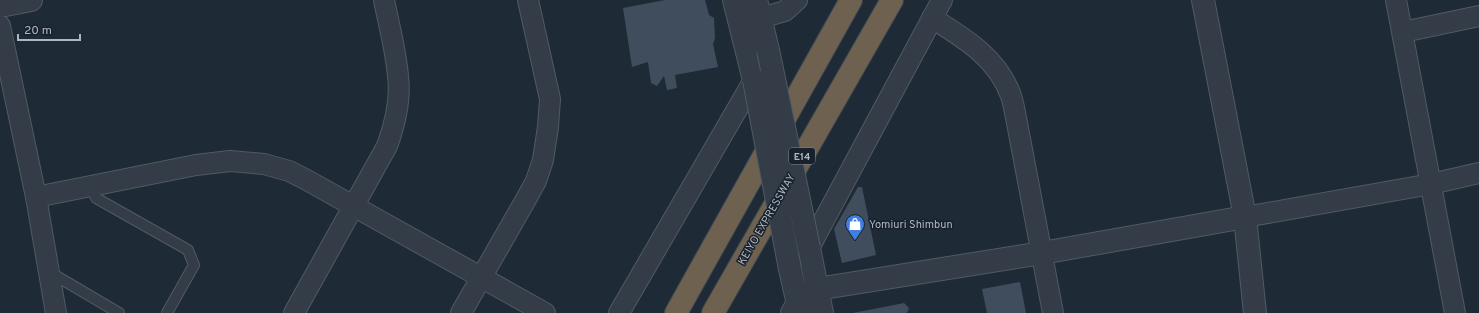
<svg xmlns="http://www.w3.org/2000/svg" width="1479" height="313" font-family="Overpass,sans-serif">
  <style>
    .building { fill: #404d5c }
    .lines { fill: none; stroke-linecap: round; stroke-linejoin: round }
    .service-casing { stroke: #505a65; stroke-width: 12 }
    .minor-casing { stroke: #505a65; stroke-width: 22 }
    .tertiary-casing { stroke: #505a65; stroke-width: 24 }
    .motorway-casing { stroke: #3d4752; stroke-width: 24 }
    .service { stroke: #333c47; stroke-width: 10 }
    .minor { stroke: #333c47; stroke-width: 20 }
    .tertiary { stroke: #333c47; stroke-width: 22 }
    .motorway { stroke: #6e614f; stroke-width: 22 }
    .tertiary-bridge-casing { stroke: #505a65; stroke-width: 24; stroke-linecap: butt }
    .tertiary-bridge { stroke: #333c47; stroke-width: 22 }
    .labels { text-anchor: middle; stroke-width: 3; stroke-linejoin: round; paint-order: stroke }
    .shield { fill: #18212c; stroke: #808a96; stroke-width: 1 }
    .shield-label { font-size: 10px; font-weight: bold; fill: #adb7c4 }
    .street-label { font-size: 11px; fill: #adb7c4; stroke: #18212c }
    .poi-label { font-size: 11px; fill: #adb7c4; stroke: #18212c; text-anchor: start }
  </style>
  <rect width="100%" height="100%" fill="#1f2a37"/>
  <g class="building">
    <path d="M665 0H705L709 15 714 18 715 38 713 44 718 67 675 75 677 88 667 90 664 76 657 86 651 83 648 62 632 67 623 8Z"/>
    <path d="M858 187H862L876 255 842 263 834 229Z"/>
    <path d="M1020 282 1026 313H987L982 289Z"/>
    <path d="M904 303 909 308 907 313H853Z"/>
  </g>
  <g class="lines">
    <g class="service-casing">
      <g id="service">
        <path d="M91 186 96 198 188 250 194 265 167 313"/>
        <path d="M50 277H58L119 313"/>
      </g>
    </g>
    <g class="minor-casing">
      <g id="minor">
        <path d="M1396 0 1455 313"/>
        <path d="M761 18 785 11 797 0"/>
        <path d="M932 18C964 38 998 58 1011 96 1014 104 1015 114 1017 123L1053 313"/>
        <path d="M0 26 36 197 56 313"/>
        <path d="M1403 32 1479 16"/>
        <path d="M36 197 196 165 230 161 264 164 289 171 305 179 545 313"/>
        <path d="M1245 217 1431 184 1479 173"/>
        <path d="M809 248 942 0"/>
        <path d="M294 313 387 146C395 124 401 99 398 76 396 51 389 25 384 0"/>
        <path d="M461 313 525 201 536 181 543 160 548 127 550 99 528 0"/>
        <path d="M619 313 754 80"/>
      </g>
    </g>
    <g class="tertiary-casing">
      <g id="tertiary">
        <path d="M734 0 754 80"/>
        <path d="M756 0 768 50"/>
        <path d="M1203 0 1245 217 1255 313"/>
        <path d="M0 6 31 0"/>
        <path d="M809 248 822 313"/>
        <path d="M790 269 800 313"/>
        <path d="M792 313 798 303 817 289 1042 253 1245 217"/>
      </g>
    </g>
    <g class="motorway-casing">
      <g id="motorway">
        <path d="M676 313 851 0"/>
        <path d="M713 313 892 0"/>
      </g>
    </g>
    <use href="#service" class="service"/>
    <use href="#minor" class="minor"/>
    <use href="#tertiary" class="tertiary"/>
    <use href="#motorway" class="motorway"/>
    <g class="tertiary-bridge-casing">
      <g id="tertiary-bridge">
        <path d="M768 50 809 248"/>
        <path d="M754 80 790 269"/>
      </g>
    </g>
    <use href="#tertiary-bridge" class="tertiary-bridge"/>
  </g>
  <defs>
    <g id="shop-pin" transform="scale(1)"><path d="M0 17L-7.5 6A9.5 9.5 0 1 1 7.5 6Z" fill="#3f7fe0" stroke="#18212c"/><path d="M-5-2.5h2.3a2.7 3.5 0 0 1 5.4 0H5L5.5 6h-11ZM-1.5-2.5h3a1.5 2.3 0 0 0-3 0Z" fill="#fff"/></g>
  </defs>
  <g fill-rule="evenodd">
    <use href="#shop-pin" x="855" y="224"/>
  </g>
  <g class="labels">
    <rect class="shield" x="789" y="148" width="26" height="16" rx="3"/>
    <g class="shield-label">
      <text x="802" y="160">E14</text>
    </g>
    <g class="street-label">
      <text transform="translate(766 219) rotate(-60)" y="4">KEIYO EXPRESSWAY</text>
    </g>
    <g class="poi-label">
      <text x="869" y="228">Yomiuri Shimbun</text>
    </g>
  </g>
  <path d="M18 34v6h62v-6" fill="none" stroke="#adb7c4" stroke-width="2"/>
  <text x="24" y="34" font-size="12" fill="#adb7c4" stroke="#18212c" stroke-width="3" paint-order="stroke">20 m</text>
</svg>
